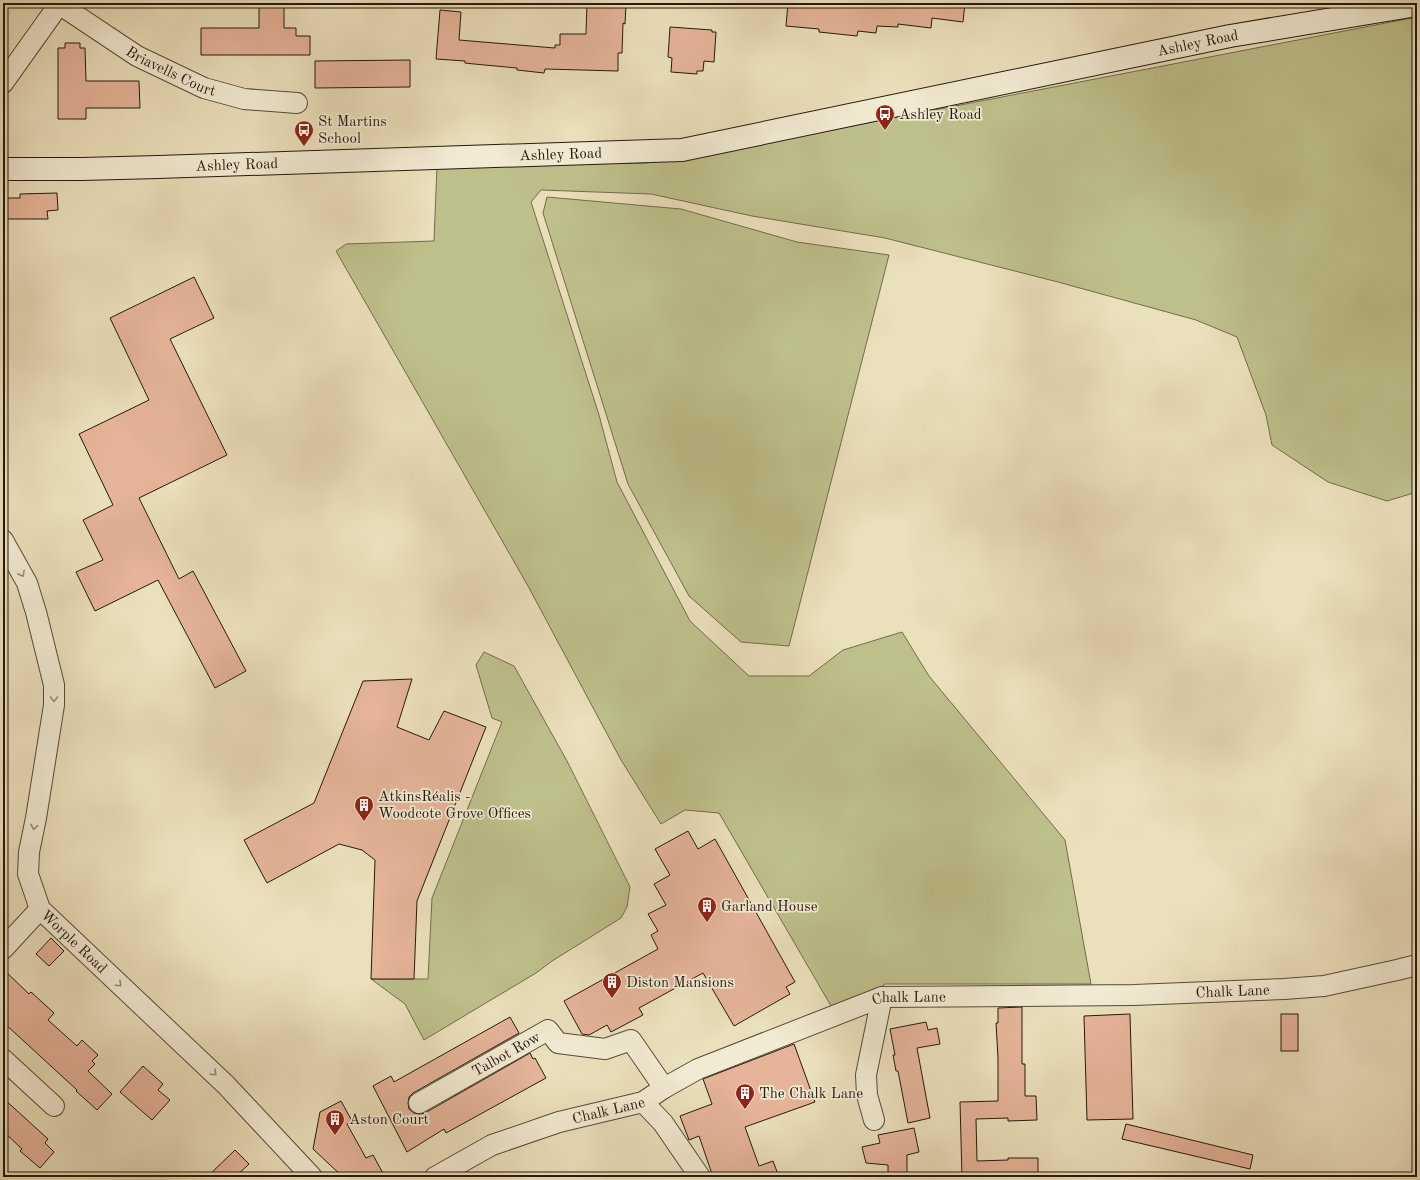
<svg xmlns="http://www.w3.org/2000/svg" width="1420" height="1180" font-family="'Old Standard TT',serif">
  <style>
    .green { fill: #bec08c; stroke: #726c4d }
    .building { fill: #e5b499; stroke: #26180e }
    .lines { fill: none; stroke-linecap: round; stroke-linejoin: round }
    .street-casing { stroke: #574a3a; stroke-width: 22 }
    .secondary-casing { stroke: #26180e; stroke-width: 24 }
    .street { stroke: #f2ebd3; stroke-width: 20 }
    .secondary { stroke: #f2ebd3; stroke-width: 22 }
    .oneway { stroke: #968c7a }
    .labels { text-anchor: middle; stroke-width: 3.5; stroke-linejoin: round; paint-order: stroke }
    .street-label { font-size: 15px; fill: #26180e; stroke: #f2ebd3 }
    .poi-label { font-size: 15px; fill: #26180e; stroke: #f2ebd3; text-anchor: start }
  </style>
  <rect width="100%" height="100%" fill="#ebe0bc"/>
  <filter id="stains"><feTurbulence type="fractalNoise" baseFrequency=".005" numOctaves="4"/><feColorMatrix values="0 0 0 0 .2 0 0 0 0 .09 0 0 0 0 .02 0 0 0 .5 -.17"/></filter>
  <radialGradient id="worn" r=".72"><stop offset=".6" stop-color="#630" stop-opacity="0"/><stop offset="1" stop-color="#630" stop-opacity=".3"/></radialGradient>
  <g class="green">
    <path d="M1417 17V492L1387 501 1328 482 1272 445 1266 415 1237 337 1196 320 1058 282 885 238 752 216 651 194 541 190 531 202 599 415 617 482 690 621 749 676H809L843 650 902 632 929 676 1065 840 1091 984H885L838 1018 719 813 685 810 661 824 621 760 528 586 336 251 346 244 434 241 437 166 646 163 732 149Z"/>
    <path d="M547 197 681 209 797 242 889 255 789 646 741 642 689 596 628 484 543 213Z"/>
    <path d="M484 652 514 666 567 761 630 887 627 907 621 918 552 961 536 973 424 1040 405 1004 371 979H428L432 898 502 722 492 718 476 665Z"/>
  </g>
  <g class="building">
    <path d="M259 3H284V28H296V36H310V55H201V28H259Z"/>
    <path d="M587 3 626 4 625 24 623 23 622 53H618V71L545 69 544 73 517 70V68L474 64 465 63V61L436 59 440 10 461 12 459 40 555 48V45H560V34H586Z"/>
    <path d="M788 3H965L963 22 932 18 931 28 898 24V27L877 26 876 33 858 31 857 36 819 32V29L786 26Z"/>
    <path d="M670 27 712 30V32H716L714 62 704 61 703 71H697V74L671 72 672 58 668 57Z"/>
    <path d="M65 43H80V48H85L86 81H139L140 108H86V119H58V48H65Z"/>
    <path d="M410 60V87L315 88V61Z"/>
    <path d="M57 193 58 210 47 211 48 219H3V198H20V194Z"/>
    <path d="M194 277 214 318 170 339 227 455 139 498 179 579 193 571 246 671 215 688 158 580 95 611 76 572 103 560 83 520 113 505 79 434 149 400 110 318Z"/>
    <path d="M412 679 397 727 429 740 444 711 486 727 417 901 414 979H371L375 860 362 850 339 844 267 883 244 840 314 803 363 681Z"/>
    <path d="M688 831 698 849 715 839 795 982 786 987 790 994 734 1026 703 973 639 1008 643 1015 611 1032 607 1025 589 1035 582 1034 564 1001 658 949 651 935 658 931 648 914 666 905 654 884 670 875 655 849Z"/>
    <path d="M51 938 64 951 49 966 36 954Z"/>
    <path d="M3 969 29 994 31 992 54 1013 48 1020 77 1046 82 1040 98 1055 92 1061 95 1064 88 1071 112 1094 97 1110 76 1091 77 1090 3 1022Z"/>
    <path d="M1022 1007V1064H1025V1096H1036L1037 1120 1008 1121V1118L976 1119 977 1161 1008 1160V1158H1038V1177H962L960 1102 998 1101V1058L996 1023H998V1008Z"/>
    <path d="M1130 1014 1133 1119 1087 1120 1084 1016Z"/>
    <rect x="1281" y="1014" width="17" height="37"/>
    <path d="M510 1017 519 1033 413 1093 409 1097 408 1103 409 1109 414 1113 419 1114 425 1113 530 1053 533 1059 535 1058 546 1078 446 1133 444 1129 407 1152 373 1086 391 1076 394 1082Z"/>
    <path d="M926 1022 928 1030 937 1028 940 1044 917 1048 930 1118 908 1123 898 1071H896L893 1055H895L890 1029Z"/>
    <path d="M794 1044 815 1102 745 1127 759 1166 773 1161 779 1177H713L699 1136 689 1140 680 1116 712 1104 703 1079Z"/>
    <path d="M143 1066 163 1084 158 1090 170 1100 152 1120 120 1092Z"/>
    <path d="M3 1098 48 1139 45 1143 54 1152 40 1168 20 1151 22 1149 3 1131Z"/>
    <path d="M341 1101 352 1121 347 1124 366 1158 373 1155 385 1177H343L313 1149 320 1112Z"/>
    <path d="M1126 1124 1253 1155 1250 1169 1122 1139Z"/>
    <path d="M914 1128 919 1152 907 1155V1177H888V1165L866 1163 862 1147 880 1143 878 1135Z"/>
    <path d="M235 1150 249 1164 235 1177H207Z"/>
  </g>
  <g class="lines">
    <g class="street-casing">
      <g id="street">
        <path id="s1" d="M59 4 137 56 204 88 244 99 297 103"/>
        <path d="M3 83 60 3"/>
        <path id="s2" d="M3 540 27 583 36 612 54 685V705L36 818 29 852 28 874 40 909 226 1085 312 1177"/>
        <path d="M3 949 40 909"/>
        <path d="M3 1059 54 1106"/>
        <path d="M643 1102 663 1123 700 1177"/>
        <path id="s3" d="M419 1103 548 1030 558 1043 605 1049 631 1040 664 1088"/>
        <path d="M874 1120 867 1095 866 1075 882 997"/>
        <path id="s4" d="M435 1177 492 1145 559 1122 643 1102 664 1088 698 1069 882 997 1134 995 1284 989 1324 986 1397 970 1417 965"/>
      </g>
    </g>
    <g class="secondary-casing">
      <g id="secondary">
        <path id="s5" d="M3 169H82L158 167 682 150 1230 36 1417 5"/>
      </g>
    </g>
    <use href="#street" class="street"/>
    <use href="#secondary" class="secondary"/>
  </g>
  <defs><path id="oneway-chevron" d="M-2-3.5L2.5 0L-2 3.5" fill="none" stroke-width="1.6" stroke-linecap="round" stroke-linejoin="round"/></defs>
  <g class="oneway">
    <use href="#oneway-chevron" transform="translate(22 574) rotate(61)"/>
    <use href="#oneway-chevron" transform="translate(54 699) rotate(91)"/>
    <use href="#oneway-chevron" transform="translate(34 827) rotate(101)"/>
    <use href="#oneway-chevron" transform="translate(119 984) rotate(43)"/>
    <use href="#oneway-chevron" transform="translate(214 1073) rotate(43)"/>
  </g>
  <defs>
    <g id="bus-pin" transform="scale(1)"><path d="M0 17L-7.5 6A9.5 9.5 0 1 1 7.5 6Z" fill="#8f2418" stroke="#f2ebd3"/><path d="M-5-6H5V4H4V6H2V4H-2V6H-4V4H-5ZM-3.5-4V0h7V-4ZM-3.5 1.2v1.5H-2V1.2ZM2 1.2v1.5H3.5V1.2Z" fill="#fff"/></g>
    <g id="building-pin" transform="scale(1)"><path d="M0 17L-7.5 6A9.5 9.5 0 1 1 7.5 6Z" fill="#8f2418" stroke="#f2ebd3"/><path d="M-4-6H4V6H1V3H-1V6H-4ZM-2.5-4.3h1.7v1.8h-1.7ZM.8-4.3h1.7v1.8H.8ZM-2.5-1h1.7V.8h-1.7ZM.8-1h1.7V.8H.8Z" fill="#fff"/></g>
  </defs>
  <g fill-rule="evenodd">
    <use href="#bus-pin" x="885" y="114"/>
    <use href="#bus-pin" x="304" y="130"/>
    <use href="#building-pin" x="364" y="805"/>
    <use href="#building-pin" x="707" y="906"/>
    <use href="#building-pin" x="612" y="982"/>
    <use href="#building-pin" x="745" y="1093"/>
    <use href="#building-pin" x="335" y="1119"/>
  </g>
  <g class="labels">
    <g class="street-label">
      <text dy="5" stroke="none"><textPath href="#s5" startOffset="1206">Ashley Road</textPath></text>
      <text dy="5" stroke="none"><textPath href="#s1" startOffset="131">Briavells Court</textPath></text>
      <text dy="5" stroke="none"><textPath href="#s5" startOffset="558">Ashley Road</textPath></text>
      <text dy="5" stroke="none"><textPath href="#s5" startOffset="234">Ashley Road</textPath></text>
      <text dy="5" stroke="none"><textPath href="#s2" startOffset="430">Worple Road</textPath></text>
      <text dy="5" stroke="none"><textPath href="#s4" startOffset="835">Chalk Lane</textPath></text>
      <text dy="5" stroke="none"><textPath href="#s4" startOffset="511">Chalk Lane</textPath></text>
      <text dy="5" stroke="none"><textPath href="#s3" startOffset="100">Talbot Row</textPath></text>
      <text dy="5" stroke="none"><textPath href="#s4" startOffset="187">Chalk Lane</textPath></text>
    </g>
    <g class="poi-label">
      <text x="899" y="119">Ashley Road</text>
      <text x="318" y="126">St Martins<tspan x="318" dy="17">School</tspan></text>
      <text x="378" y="801">AtkinsRéalis -<tspan x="378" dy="17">Woodcote Grove Offices</tspan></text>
      <text x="721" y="911">Garland House</text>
      <text x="626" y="987">Diston Mansions</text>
      <text x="759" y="1098">The Chalk Lane</text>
      <text x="349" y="1124">Aston Court</text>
    </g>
  </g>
  <rect width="1420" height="1180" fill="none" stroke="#ebe0bc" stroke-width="16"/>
  <rect x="4" y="4" width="1412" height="1172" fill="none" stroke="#26180e" stroke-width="2"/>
  <rect x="8" y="8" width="1404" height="1164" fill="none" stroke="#26180e"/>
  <rect width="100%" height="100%" filter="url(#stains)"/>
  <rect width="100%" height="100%" fill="url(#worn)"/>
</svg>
